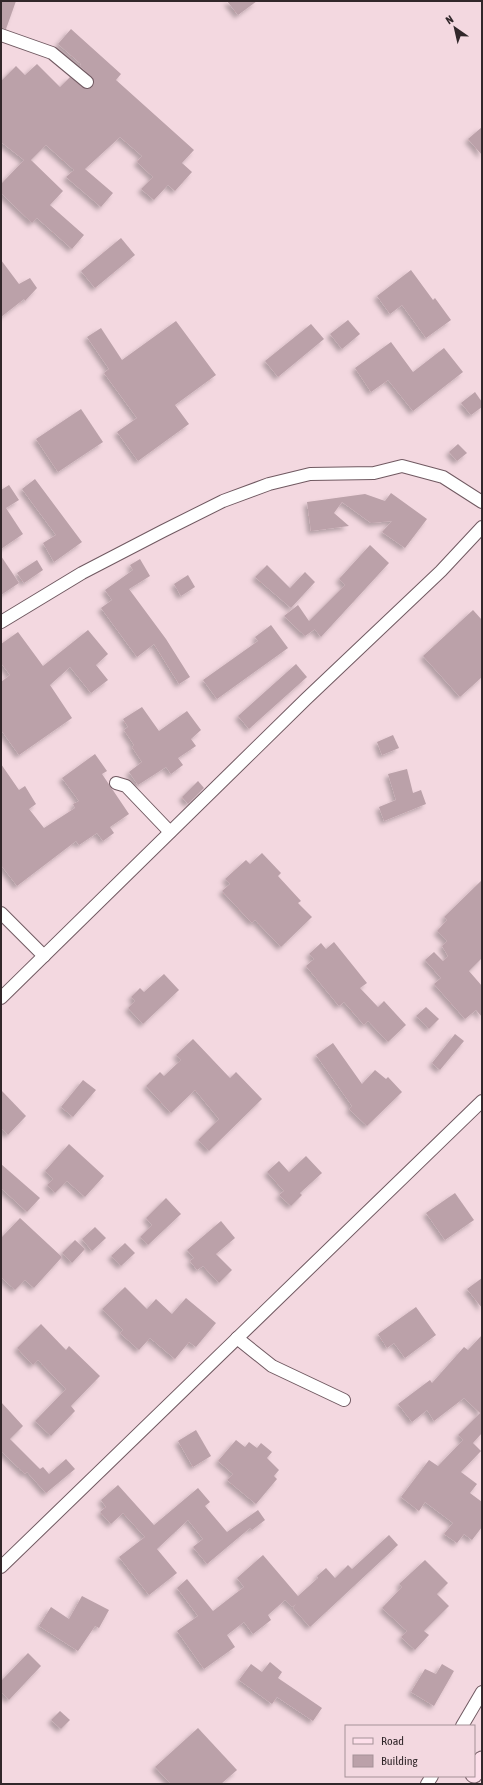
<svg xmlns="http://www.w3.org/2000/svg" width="483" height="1785" font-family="'Asap Condensed',sans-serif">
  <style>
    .building { fill: #bba1a9; filter: url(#shadow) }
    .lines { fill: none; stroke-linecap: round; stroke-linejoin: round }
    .minor-casing { stroke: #705961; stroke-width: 14 }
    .secondary-casing { stroke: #705961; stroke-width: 19 }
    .minor { stroke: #fff; stroke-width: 12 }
    .secondary { stroke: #fddfea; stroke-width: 17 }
  </style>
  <defs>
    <filter id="shadow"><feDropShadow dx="-3.5" dy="3.5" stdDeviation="2" flood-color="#0004"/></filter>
  </defs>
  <rect width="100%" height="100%" fill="#f3d8e0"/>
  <g class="building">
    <path d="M1 1H16L6 29 1 28Z"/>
    <path d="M227 1H257L238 15Z"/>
    <path d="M71 29 121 74 116 80 194 150 182 163 192 172 175 191 168 185 154 200 141 189 153 177 137 162 142 156 120 137 85 169 113 193 101 207 66 177 74 170 46 145 31 160 63 191 50 205 84 235 72 249 37 218 32 223 1 193V184L24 160 1 142V81L16 66 25 75 37 64 60 87 70 77 85 89 92 87 94 83 92 77 80 66 81 64 58 44Z"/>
    <path d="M482 127V155L468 139Z"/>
    <path d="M121 238 135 255 95 288 81 271Z"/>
    <path d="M1 260 19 284 30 278 37 288 25 301 24 299 1 317Z"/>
    <path d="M411 270 433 300 435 298 451 320 426 338 402 305 390 314 377 296Z"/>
    <path d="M348 320 360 334 342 349 330 334Z"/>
    <path d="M176 321 216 375 175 405 189 424 138 461 117 432 137 418 104 373 109 369 87 337 101 328 122 360Z"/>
    <path d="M311 324 324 339 278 377 265 361Z"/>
    <path d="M391 342 413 372 444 348 463 372 413 411 388 380 371 392 355 368Z"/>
    <path d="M475 392 482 402V407L471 415 461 403Z"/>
    <path d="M81 409 103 442 58 472 36 439Z"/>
    <path d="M458 444 467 453 457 461 449 452Z"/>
    <path d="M35 479 82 542 54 562 43 543 56 535 22 489Z"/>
    <path d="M9 485 19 500 6 508 23 534 1 549V490Z"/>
    <path d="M391 493 427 519 405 548 382 532 392 521 371 523 342 502 334 513 349 526 311 531 307 502 365 494 385 501Z"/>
    <path d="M370 545 389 563 321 637 312 626 315 629 305 636 284 616 298 605 309 621 345 585 339 579Z"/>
    <path d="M1 556 19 583 1 595Z"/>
    <path d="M140 559 150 576 129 589 166 639 190 677 179 684 154 644 137 657 101 608 112 600 105 590 133 570 130 565Z"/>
    <path d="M37 560 43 570 24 583 17 573Z"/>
    <path d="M267 565 290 588 305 572 315 582 291 608 255 577Z"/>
    <path d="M188 575 195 587 181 596 174 584Z"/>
    <path d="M473 610 482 620V677L460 697 423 656Z"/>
    <path d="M271 625 288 648 217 699 203 680 258 641 255 637Z"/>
    <path d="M88 630 108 654 96 665 108 680 91 693 70 667 50 685 72 718 19 755 1 730V682L10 675 1 663V644L18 632 43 666Z"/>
    <path d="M296 664 307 677 249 729 238 716Z"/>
    <path d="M142 707 159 731 187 711 201 730 191 739 196 746 178 758 183 765 171 774 166 767 138 785 129 772 142 762 132 747 134 745 124 730 128 727 123 719Z"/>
    <path d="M393 735 399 748 382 755 377 742Z"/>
    <path d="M95 754 107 771 102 774 129 814 110 827 114 833 103 841 97 833 79 845 76 841 17 886 1 865V764L19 790 25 786 36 804 29 809 44 828 75 808 73 804 79 801 62 778Z"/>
    <path d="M407 769 413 793 421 790 426 804 384 821 379 807 396 800 388 774Z"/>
    <path d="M198 781 204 788 188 804 182 797Z"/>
    <path d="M262 853 281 873 278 876 301 901 298 903 312 917 281 947 255 920 252 923 222 891 230 884 225 879 246 860 250 864Z"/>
    <path d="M482 880V958L469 971 482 986V1017L476 1010 465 1019 434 984 441 978 425 960 434 952 443 961 448 956 442 946 447 941 437 931 447 920 444 917Z"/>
    <path d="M334 942 367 983 360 988 378 1007 384 1001 406 1025 388 1042 368 1021 364 1025 344 1002 339 1006 306 966 314 959 309 954 321 943 326 949Z"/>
    <path d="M164 974 179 990 143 1024 128 1008 135 1001 131 997 140 988 144 992Z"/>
    <path d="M426 1007 439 1019 429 1029 416 1016Z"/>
    <path d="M455 1034 464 1041 440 1070 432 1063Z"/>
    <path d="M193 1039 230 1078 236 1072 262 1099 209 1151 198 1140 219 1119 195 1090 171 1113 146 1086 160 1072 164 1076 181 1060 176 1055Z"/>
    <path d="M333 1043 362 1084 375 1070 386 1079 388 1077 402 1092 367 1126 349 1109 352 1106 316 1055Z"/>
    <path d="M83 1080 96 1090 73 1117 61 1107Z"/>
    <path d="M1 1090 26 1116 8 1135 1 1128Z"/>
    <path d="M69 1144 104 1176 85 1197 67 1181 55 1193 47 1185 53 1179 45 1171Z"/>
    <path d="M306 1156 322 1173 300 1193 302 1195 291 1206 279 1195 284 1191 267 1172 279 1161 289 1172Z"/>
    <path d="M1 1164 40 1198 27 1212 1 1188Z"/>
    <path d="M455 1193 474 1220 445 1240 426 1213Z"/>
    <path d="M166 1198 181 1214 148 1245 140 1237 152 1225 146 1218Z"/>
    <path d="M20 1218 62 1257 34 1288 25 1280 15 1290 1 1277V1238Z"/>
    <path d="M221 1221 235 1238 216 1254 232 1270 219 1283 203 1266 197 1270 190 1261 194 1258 187 1250Z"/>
    <path d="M95 1227 106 1238 92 1251 82 1239Z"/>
    <path d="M75 1240 85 1249 72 1263 62 1253Z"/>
    <path d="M125 1243 135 1253 121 1266 111 1256Z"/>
    <path d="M482 1278V1308L467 1289Z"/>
    <path d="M125 1287 147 1309 156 1299 172 1314 186 1298 216 1323 196 1347 189 1342 175 1359 150 1338 139 1350 120 1333 123 1330 102 1309Z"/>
    <path d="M416 1307 436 1335 405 1358 394 1343 387 1348 378 1334Z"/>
    <path d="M41 1324 66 1350 69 1346 100 1376 71 1406 75 1411 51 1436 35 1421 66 1389 38 1360 33 1365 17 1348Z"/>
    <path d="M482 1335V1433L473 1443 481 1451 461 1472 477 1484 470 1493 482 1502V1527L472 1540 464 1534 457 1543 444 1534 453 1523 425 1502 419 1511 401 1497 429 1460 438 1466 463 1440 458 1435 480 1413 464 1398 434 1421 427 1410 412 1422 398 1404 430 1380 432 1383 464 1347 468 1350Z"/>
    <path d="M1 1402 23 1426 10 1439 40 1469 43 1467 49 1474 66 1459 75 1469 46 1493 27 1472 25 1474 1 1451Z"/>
    <path d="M196 1430 211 1456 193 1467 178 1441Z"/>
    <path d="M236 1440 245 1447 249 1442 257 1448 261 1443 272 1452 267 1458 279 1470 274 1476 277 1479 256 1504 227 1480 233 1474 218 1461Z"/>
    <path d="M118 1485 154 1525 198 1488 210 1502 205 1506 227 1532 258 1510 265 1520 252 1530 250 1528 207 1564 193 1547 203 1539 188 1520 157 1549 177 1573 149 1595 119 1557 145 1537 123 1513 111 1524 100 1512 106 1507 101 1500Z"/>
    <path d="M389 1535 398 1545 310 1627 293 1608 296 1604 292 1607 285 1600 268 1615 271 1620 253 1634 244 1622 227 1635 235 1647 204 1669 177 1631 198 1616 177 1588 187 1579 213 1611 244 1587 237 1578 263 1555 298 1596 318 1578 317 1576 326 1568 335 1578 348 1565 352 1569Z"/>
    <path d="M425 1560 448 1583 437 1594 449 1606 424 1631 429 1635 415 1650 401 1637 407 1631 382 1608 402 1587 399 1584Z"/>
    <path d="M82 1596 109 1610 99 1628 95 1626 78 1651 39 1626 51 1607 69 1619Z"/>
    <path d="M28 1653 41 1666 9 1700 1 1692V1681Z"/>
    <path d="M270 1662 282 1672 278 1678 322 1708 313 1721 277 1697 272 1704 239 1680 251 1664 262 1672Z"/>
    <path d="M442 1664 454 1671 434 1706 411 1692 425 1669 436 1674Z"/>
    <path d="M60 1711 70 1720 61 1729 51 1720Z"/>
    <path d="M198 1728 237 1770 221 1784H171L155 1767Z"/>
  </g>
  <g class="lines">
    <g class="minor-casing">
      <g id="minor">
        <path d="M1 35 52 53 87 82"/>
        <path d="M1 622 82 573 163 531 223 501 269 484 310 474 374 473 402 466 443 477 482 502"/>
        <path d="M116 783 126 786 170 832"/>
        <path d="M1 913 44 956"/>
        <path d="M1 998 306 699 441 571 482 527"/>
        <path d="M237 1338 272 1366 344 1400"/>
        <path d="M1 1567 482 1101"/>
        <path d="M462 1726 482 1692"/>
        <path d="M427 1784 432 1776"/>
      </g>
    </g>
    <g class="secondary-casing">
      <path id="secondary" d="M474 1774 482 1760"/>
    </g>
    <use href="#minor" class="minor"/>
    <use href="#secondary" class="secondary"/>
  </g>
  <rect width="483" height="1785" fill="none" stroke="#31272a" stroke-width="4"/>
  <rect x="345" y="1725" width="130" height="52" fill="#f3d8e0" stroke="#a59197"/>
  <rect x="353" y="1738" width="20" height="6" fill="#fddfea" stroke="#a59197"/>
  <text x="381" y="1745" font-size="12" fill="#31272a">Road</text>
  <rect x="353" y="1755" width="20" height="12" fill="#bba1a9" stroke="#a59197"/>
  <text x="381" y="1765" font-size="12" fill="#31272a">Building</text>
  <g transform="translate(455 28) rotate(326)" stroke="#f3d8e0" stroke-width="3" paint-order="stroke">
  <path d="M0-3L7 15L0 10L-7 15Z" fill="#31272a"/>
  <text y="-6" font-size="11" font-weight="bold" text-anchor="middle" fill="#31272a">N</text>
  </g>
</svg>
